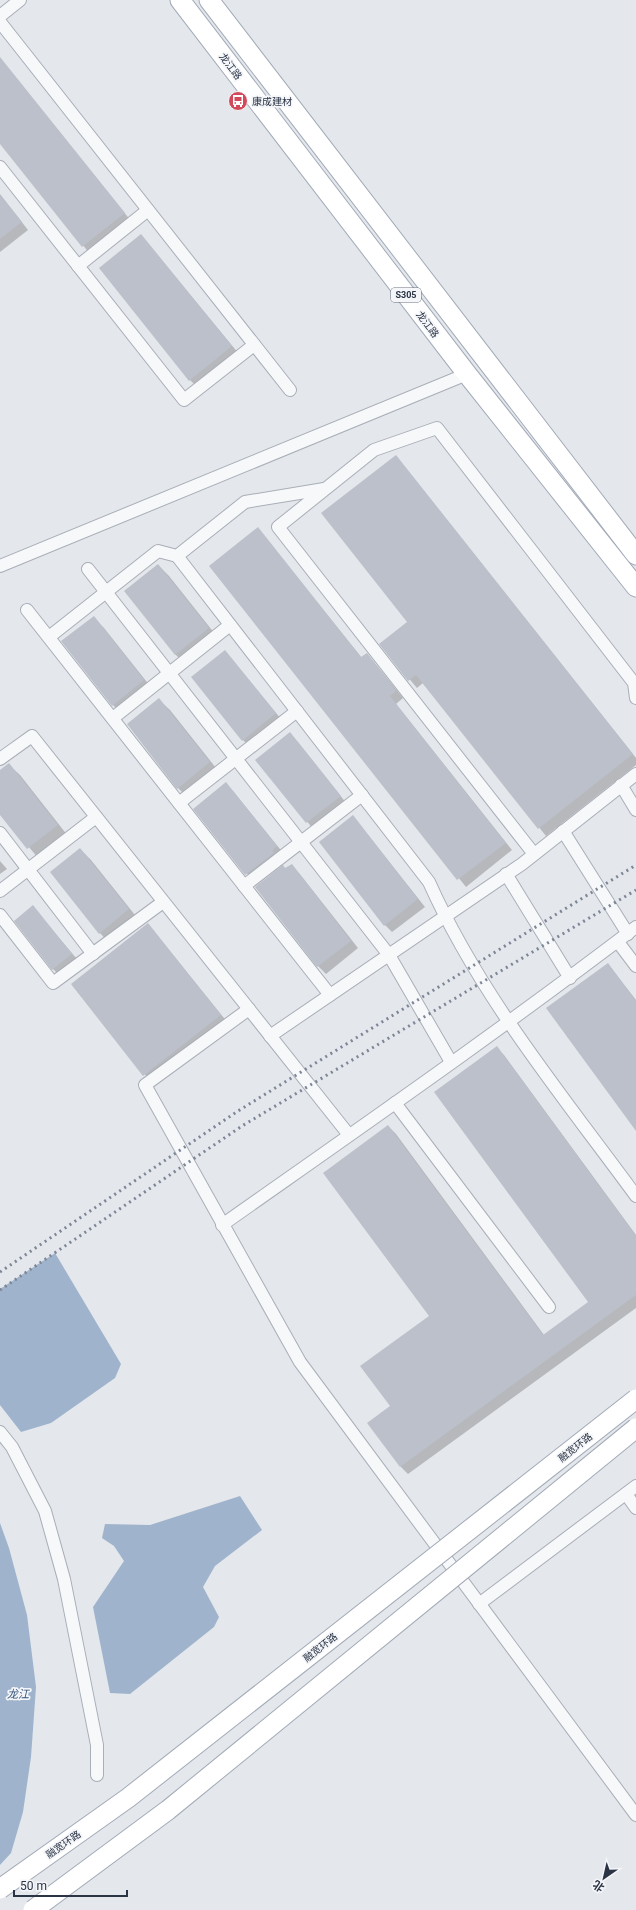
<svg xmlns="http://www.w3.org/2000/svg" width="636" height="1910" font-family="Roboto,'Noto Sans SC',sans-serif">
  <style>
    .water { fill: #9fb4cc }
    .shadow { fill: #0003 }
    .building { fill: #bbc0ca }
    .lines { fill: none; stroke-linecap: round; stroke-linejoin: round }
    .minor-casing { stroke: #a9aeb7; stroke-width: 14 }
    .primary-casing { stroke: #a3abb8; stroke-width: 21 }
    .minor { stroke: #f7f8fa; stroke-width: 12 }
    .primary { stroke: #fff; stroke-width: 19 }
    .rail { stroke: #7d8696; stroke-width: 3; stroke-dasharray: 2 4; stroke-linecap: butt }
    .primary-bridge-casing { stroke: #a3abb8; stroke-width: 21; stroke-linecap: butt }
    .primary-bridge { stroke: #fff; stroke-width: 19 }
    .labels { text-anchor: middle; stroke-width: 3.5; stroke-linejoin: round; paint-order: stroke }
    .shield { fill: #f4f6f9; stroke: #676e7b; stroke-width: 1 }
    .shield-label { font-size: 9px; font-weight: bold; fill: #2b3445 }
    .street-label { font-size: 10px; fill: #2b3445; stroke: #f4f6f9 }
    .poi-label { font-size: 10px; fill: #2b3445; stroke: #f4f6f9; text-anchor: start }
    .water-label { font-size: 11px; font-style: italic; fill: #34527a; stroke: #f4f6f9 }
  </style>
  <rect width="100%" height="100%" fill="#e4e7ec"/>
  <g class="water">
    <path d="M55 1253 121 1364 115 1378 51 1423 21 1432 0 1405V1289Z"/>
    <path d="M240 1496 262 1530 215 1566 203 1587 219 1617 214 1627 130 1694 110 1693 93 1607 124 1561 114 1546 102 1538 105 1524 150 1525Z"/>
    <path d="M0 1523 9 1548 27 1615 36 1687 31 1757 23 1812 11 1853 0 1865Z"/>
  </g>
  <g class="shadow">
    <path d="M0 58 131 221 90 254 0 142Z"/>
    <path d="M0 194 28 230 0 252Z"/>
    <path d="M141 235 239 354 197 387 190 380Z"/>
    <path d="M396 456 636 758V765L546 836 423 683 417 688 380 644 408 622Z"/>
    <path d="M258 529 362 658 367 654 374 662 403 698 396 704 512 850 466 887 210 566Z"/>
    <path d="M158 565 169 576 219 639 186 665 175 654Z"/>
    <path d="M93 617 104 628 154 691 123 716 113 705Z"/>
    <path d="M225 651 286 725 253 751 243 740Z"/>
    <path d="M159 700 170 710 220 773 189 799 178 788Z"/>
    <path d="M297 741 347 804 314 830 257 760Z"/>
    <path d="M9 765 20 775 68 836 39 859 0 813V772Z"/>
    <path d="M233 791 284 854 254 882 194 809Z"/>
    <path d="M353 816 425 907 392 932 385 925Z"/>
    <path d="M80 849 91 860 139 920 110 944 100 933Z"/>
    <path d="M0 861 7 869 0 874Z"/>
    <path d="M285 869 299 873 358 948 326 974 318 966Z"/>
    <path d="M33 907 82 965 64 980 53 969Z"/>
    <path d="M148 924 228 1023 152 1083 72 985Z"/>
    <path d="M608 964 636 1000V1129Z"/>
    <path d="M497 1048 504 1055 636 1235V1308L408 1474 401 1467 392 1406 430 1316 388 1126 396 1134 544 1335 590 1302Z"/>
  </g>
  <g class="building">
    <path d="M0 57 125 213 82 247 0 144Z"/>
    <path d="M0 195 22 222 0 239Z"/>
    <path d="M141 234 232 346 189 381 99 268Z"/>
    <path d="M396 455 633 754 538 829 416 675 408 681 379 644 407 622 321 513Z"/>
    <path d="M258 527 361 657 367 653 396 691 390 696 506 843 457 880 209 566Z"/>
    <path d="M158 564 209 628 175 655 124 591Z"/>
    <path d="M94 616 144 680 112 706 61 641Z"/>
    <path d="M225 650 276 713 242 741 191 677Z"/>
    <path d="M159 698 210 762 177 789 127 724Z"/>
    <path d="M290 732 341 796 306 823 255 760Z"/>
    <path d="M9 763 58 825 27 849 0 815V770Z"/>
    <path d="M226 782 277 846 272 851 274 853 245 875 193 809Z"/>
    <path d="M353 815 418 899 384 926 319 842Z"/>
    <path d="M80 848 129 909 99 934 50 872Z"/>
    <path d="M292 864 351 941 317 967 255 887 283 865 285 868Z"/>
    <path d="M33 905 72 954 52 970 14 921Z"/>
    <path d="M148 923 221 1015 143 1076 71 984Z"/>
    <path d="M608 963 636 1001V1131L546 1008Z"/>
    <path d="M497 1046 636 1236V1295L400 1467 367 1423 390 1406 360 1366 429 1316 323 1173 388 1125 543 1335 588 1302 434 1092Z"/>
  </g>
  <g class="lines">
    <g class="minor-casing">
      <g id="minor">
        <path d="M0 16 20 0"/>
        <path d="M0 22 290 390"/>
        <path d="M0 167 184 400 254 345"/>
        <path d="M78 266 148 210"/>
        <path d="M177 556 429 882C480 996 562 1095 636 1196"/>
        <path d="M0 566 467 374"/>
        <path d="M88 569 389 955 451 1062"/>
        <path d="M27 610 330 995"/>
        <path d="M49 637 158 551 177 556 245 502 324 489"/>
        <path d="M113 718 230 625"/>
        <path d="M0 759 32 736 349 1135"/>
        <path d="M621 785 636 810"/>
        <path d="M179 803 297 711"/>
        <path d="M563 831 628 934"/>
        <path d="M0 833 93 954"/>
        <path d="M534 854 278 527 374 450 437 428 634 683 636 698"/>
        <path d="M506 874 570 978"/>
        <path d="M244 886 362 795"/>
        <path d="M0 891 96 817"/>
        <path d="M0 915 53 983 163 902"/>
        <path d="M618 942 636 966"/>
        <path d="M249 1009 145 1085 300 1362 636 1815"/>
        <path d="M270 1036 522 864 636 774"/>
        <path d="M395 1103 549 1307"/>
        <path d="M222 1225C361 1127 501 1030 636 927"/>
        <path d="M0 1432 12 1447 45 1511 64 1579 97 1745V1775"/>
        <path d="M626 1494 636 1508"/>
        <path d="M479 1604 636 1486"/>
      </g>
    </g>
    <g class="primary-casing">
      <g id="primary">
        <path d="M180 0 467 374 636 587"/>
        <path d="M209 0 636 555"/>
      </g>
    </g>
    <use href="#minor" class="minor"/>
    <use href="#primary" class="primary"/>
    <g class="rail">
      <path d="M0 1272 238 1111 636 865"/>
      <path d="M0 1290 242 1126 636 890"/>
    </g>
    <g class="primary-bridge-casing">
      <g id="primary-bridge">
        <path d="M0 1889 128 1798 636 1399"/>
        <path d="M33 1910 168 1810 636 1428"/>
      </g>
    </g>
    <use href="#primary-bridge" class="primary-bridge"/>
  </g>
  <defs>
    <g id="bus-disc" transform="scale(1)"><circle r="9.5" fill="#d1495b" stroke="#f4f6f9"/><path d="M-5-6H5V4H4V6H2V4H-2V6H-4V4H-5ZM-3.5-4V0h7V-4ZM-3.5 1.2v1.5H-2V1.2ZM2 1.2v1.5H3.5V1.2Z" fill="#fff"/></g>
  </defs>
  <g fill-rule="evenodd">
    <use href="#bus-disc" x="238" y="101"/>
  </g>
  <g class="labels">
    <rect class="shield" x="391" y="288" width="30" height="14" rx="3"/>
    <g class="shield-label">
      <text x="406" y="298">S305</text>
    </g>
    <g class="street-label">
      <text transform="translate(231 66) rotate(53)" y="4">龙江路</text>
      <text transform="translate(428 324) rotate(53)" y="4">龙江路</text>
      <text transform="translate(575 1447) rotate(-38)" y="4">融宽环路</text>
      <text transform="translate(320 1647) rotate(-38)" y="4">融宽环路</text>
      <text transform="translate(63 1844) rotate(-35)" y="4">融宽环路</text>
    </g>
    <g class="poi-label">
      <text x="252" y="105">康成建材</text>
    </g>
    <g class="water-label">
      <text x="18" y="1698">龙江</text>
    </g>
  </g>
  <g transform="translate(604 1878) rotate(214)" stroke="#f4f6f9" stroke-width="3" paint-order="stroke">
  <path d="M0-3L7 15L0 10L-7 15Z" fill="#2b3445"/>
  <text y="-6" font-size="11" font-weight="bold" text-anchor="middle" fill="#2b3445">北</text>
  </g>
  <path d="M14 1890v6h113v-6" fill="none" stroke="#2b3445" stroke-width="2"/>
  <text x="20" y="1890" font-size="12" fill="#2b3445" stroke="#f4f6f9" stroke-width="3" paint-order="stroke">50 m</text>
</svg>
